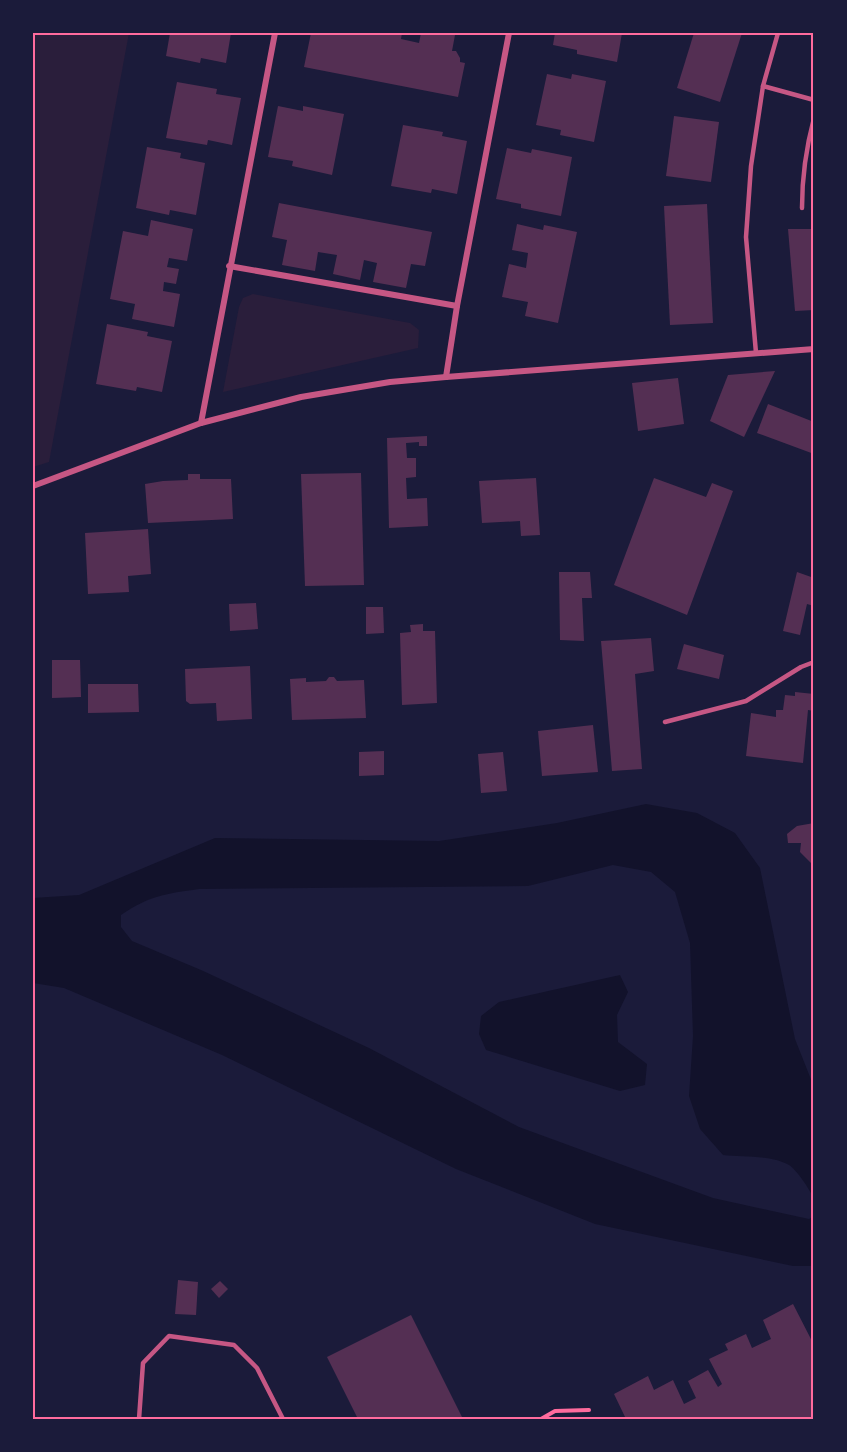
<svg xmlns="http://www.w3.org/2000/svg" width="847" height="1452" font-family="Poppins,sans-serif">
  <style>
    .green { fill: #2a1e3b }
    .water { fill: #12122b }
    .building { fill: #542f53 }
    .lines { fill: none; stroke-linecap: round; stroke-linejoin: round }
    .path { stroke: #ff6b9d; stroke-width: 4 }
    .service { stroke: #c65784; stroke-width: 4.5 }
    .minor { stroke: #c65784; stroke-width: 6 }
    .neatline { fill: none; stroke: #ff6b9d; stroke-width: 2 }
  </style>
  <rect width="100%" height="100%" fill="#1b1b3a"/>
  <g class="green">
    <path d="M33 33H129L49 462 33 467Z"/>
    <path d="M253 294 410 323 419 330 418 348 223 392 239 307 243 298Z"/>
  </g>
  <g class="water">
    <path d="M646 804 697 813 735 833 760 868 795 1039 814 1087V1199C810 1190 797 1170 789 1165 771 1155 743 1157 723 1155L700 1129 689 1096 693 1036 690 943 675 892 651 872 613 865 528 886 199 889C165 894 151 895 121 915V927L132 941 201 970 369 1048 519 1127 713 1198 809 1219 814 1216V1266H793L595 1224 456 1169 222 1055 64 988 33 983V898L79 895 215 838 439 841 557 823Z"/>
    <path d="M620 975 628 992 617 1015 618 1042 647 1064 645 1085 620 1091 486 1050 479 1034 481 1016 499 1002Z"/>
  </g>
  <g class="building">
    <path d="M170 33H231L226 63 201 58 200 63 166 56Z"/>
    <path d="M311 33H402L401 39 419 43 421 33 455 35 452 51H456L460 58V62L465 63 458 97 304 67Z"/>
    <path d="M555 33H622L617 62 577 54V50L553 45Z"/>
    <path d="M694 33H742L720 102 677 88Z"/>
    <path d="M547 74 571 79 572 74 606 81 594 142 560 135 561 130 536 125Z"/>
    <path d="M177 82 217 89 216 94 241 98 232 145 208 140 207 145 166 138Z"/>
    <path d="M278 106 303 111V106L344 114 332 175 292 166 293 161 268 157Z"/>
    <path d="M674 116 719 122 711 182 666 176Z"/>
    <path d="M403 125 443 132 442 136 467 141 457 194 432 189 431 193 391 186Z"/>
    <path d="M147 147 181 153 180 158 205 163 196 215 170 210 169 215 136 208Z"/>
    <path d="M507 148 531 153 532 149 572 157 561 216 521 208V204L496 199Z"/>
    <path d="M279 203 432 232 425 266 411 264 406 288 373 282 377 263 364 260 360 280 333 274 337 255 318 252 315 271 282 265 287 240 272 237Z"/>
    <path d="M707 204 713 323 670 325 664 206Z"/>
    <path d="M151 220 193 229 187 261 169 258 167 267 179 269 176 284 164 282 163 291 180 294 174 327 132 319 135 304 110 299 123 231 148 236Z"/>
    <path d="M517 224 543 230 544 225 577 232 558 323 525 316 528 302 502 297 509 264 526 268 528 253 512 250Z"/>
    <path d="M788 229H814V310L795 311Z"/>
    <path d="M107 324 148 332 147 336 172 341 162 392 137 387 136 391 96 384Z"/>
    <path d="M775 371 744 437 710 421 728 375Z"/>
    <path d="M678 378 684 424 638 431 632 383Z"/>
    <path d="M768 404 814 422V454L757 433Z"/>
    <path d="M427 436V446H419V442L406 443 407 458H416V477L406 478 407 499 427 498 428 526 389 528 387 438Z"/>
    <path d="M361 473 364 585 305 586 301 474Z"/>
    <path d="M188 474H200V479H231L233 519 148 523 145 484 163 481 188 480Z"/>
    <path d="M536 478 540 535 521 536 520 521 482 523 479 481Z"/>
    <path d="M654 478 706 497 712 483 733 491 687 615 614 585Z"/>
    <path d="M148 529 151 574 128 576 129 592 88 594 85 533Z"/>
    <path d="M559 572H590L592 598H582L584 641 560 640Z"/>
    <path d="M797 572 814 578V606L807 604 800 635 783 631Z"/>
    <path d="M256 603 258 629 230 631 229 604Z"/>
    <path d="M366 607H383L384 633 366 634Z"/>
    <path d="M423 624V631H435L437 703 402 705 400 633 411 632 410 625Z"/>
    <path d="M651 638 654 671 635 674 642 769 612 771 601 641Z"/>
    <path d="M684 644 724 655 719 679 677 669Z"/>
    <path d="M52 660H80L81 697 52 698Z"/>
    <path d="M250 666 252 719 217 721 216 703 190 704 186 701 185 669Z"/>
    <path d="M329 677H334L337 681 364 680 366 718 292 720 290 679 306 678V682L326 681Z"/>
    <path d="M88 684H138L139 712 88 713Z"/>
    <path d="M795 692 814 694V711L808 710 803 763 746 756 751 713 776 717V710H783L785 695 795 696Z"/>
    <path d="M593 725 598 772 542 776 538 731Z"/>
    <path d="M384 751V775L359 776V752Z"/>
    <path d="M503 752 507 791 481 793 478 754Z"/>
    <path d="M814 823V866L800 852 801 843H788L787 834 797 826Z"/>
    <path d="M178 1280 198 1282 196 1315 175 1314Z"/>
    <path d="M220 1281 228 1289 219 1298 211 1289Z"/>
    <path d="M793 1304 814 1345V1419H626L614 1394 648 1376 654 1390 673 1380 684 1404 696 1398 688 1381 708 1370 718 1387 722 1384 709 1359 728 1350 725 1344 746 1334 752 1348 771 1339 763 1320Z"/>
    <path d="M411 1315 463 1419H358L327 1357Z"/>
  </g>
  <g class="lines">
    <path class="path" d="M541 1419 555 1411 589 1410"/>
    <g class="service">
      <path d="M763 86 814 100"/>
      <path d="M802 208C802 177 806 148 814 118"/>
      <path d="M756 353 746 237 751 166 763 86 778 33"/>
      <path d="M665 722 746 701 801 667 814 662"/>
      <path d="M139 1419 143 1363 169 1336 234 1345 257 1368 283 1419"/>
    </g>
    <g class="minor">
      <path d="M229 266 457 306"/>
      <path d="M446 377 457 306 509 33"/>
      <path d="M201 423 275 33"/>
      <path d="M33 486 201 423 301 397 390 382 446 377 814 349"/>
    </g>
  </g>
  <rect width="847" height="1452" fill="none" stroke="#1b1b3a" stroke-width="69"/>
  <rect x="34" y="34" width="778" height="1384" class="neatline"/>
</svg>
